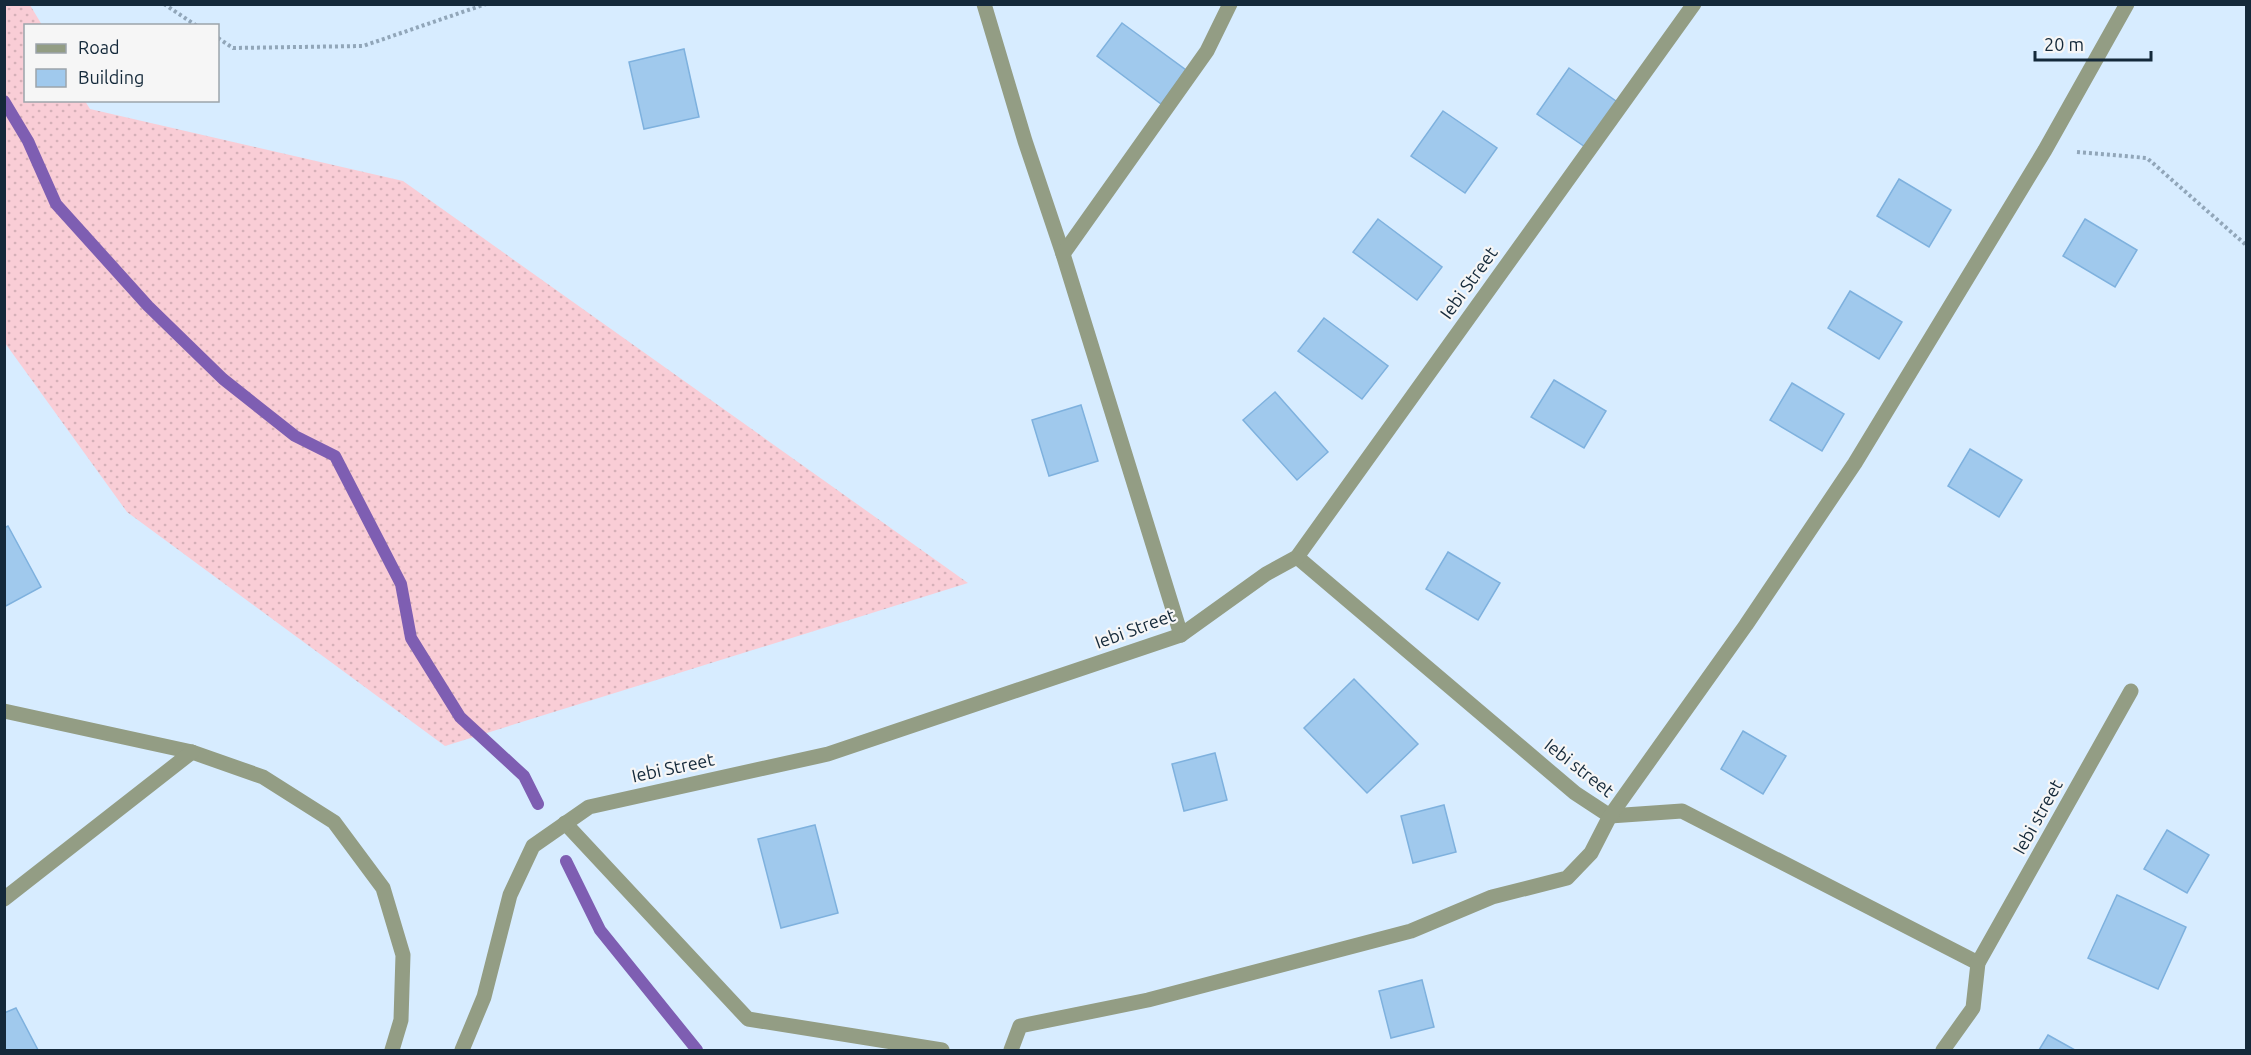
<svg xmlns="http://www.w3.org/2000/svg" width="2251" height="1055" font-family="Ubuntu,sans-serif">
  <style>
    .grass { fill: url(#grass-dots) }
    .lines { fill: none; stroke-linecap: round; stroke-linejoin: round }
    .stream { stroke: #7e5eb2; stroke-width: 12 }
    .building { fill: #a0c9ed; stroke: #7eb1de; stroke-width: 1.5 }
    .path { stroke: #91a6b9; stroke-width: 4; stroke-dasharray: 3 3; stroke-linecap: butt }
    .minor { stroke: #939d84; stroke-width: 15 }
    .labels { text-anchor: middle; stroke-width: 4.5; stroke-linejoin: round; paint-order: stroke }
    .street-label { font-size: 18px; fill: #14293a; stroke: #f6f6f6 }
  </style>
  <defs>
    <pattern id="grass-dots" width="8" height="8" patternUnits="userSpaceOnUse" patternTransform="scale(1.5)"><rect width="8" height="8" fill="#f9cdd6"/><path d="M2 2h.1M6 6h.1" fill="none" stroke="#d5b0b8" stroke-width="1.8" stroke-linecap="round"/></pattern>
  </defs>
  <rect width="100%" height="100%" fill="#d7ecff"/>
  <path class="grass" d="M4 5H30L42 25 26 26V100L85 101 90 109 403 181 968 583 445 746 127 512 5 343Z"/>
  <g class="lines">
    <g class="stream">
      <path d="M4 101 28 141 56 204 148 306 223 379 295 436 335 456 401 584 411 638 460 717 524 776 538 804"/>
      <path d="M566 861 600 930 697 1050"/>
    </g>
  </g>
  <g class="building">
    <path d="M1122 23 1186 70 1161 104 1097 56Z"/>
    <path d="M684 49 699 117 644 129 629 62Z"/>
    <path d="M1569 68 1623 106 1591 151 1537 114Z"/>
    <path d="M1443 111 1497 148 1465 193 1411 156Z"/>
    <path d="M1899 179 1951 210 1929 247 1877 216Z"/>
    <path d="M1378 219 1442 267 1417 300 1353 252Z"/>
    <path d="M2085 219 2137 250 2115 287 2063 256Z"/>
    <path d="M1850 291 1902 322 1879 359 1828 328Z"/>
    <path d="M1324 318 1388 366 1362 399 1298 351Z"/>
    <path d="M1554 380 1606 411 1584 448 1531 417Z"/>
    <path d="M1792 383 1844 414 1822 451 1770 420Z"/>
    <path d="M1275 392 1328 452 1297 480 1243 420Z"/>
    <path d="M1081 405 1098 461 1049 476 1032 420Z"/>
    <path d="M1970 449 2022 480 1999 517 1948 486Z"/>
    <path d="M8 526 41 587 4 607V528Z"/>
    <path d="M1448 552 1500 583 1478 620 1426 589Z"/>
    <path d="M1354 679 1418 744 1367 793 1304 728Z"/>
    <path d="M1743 731 1786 756 1763 794 1721 769Z"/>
    <path d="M1215 753 1227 800 1184 811 1172 764Z"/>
    <path d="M1444 805 1456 852 1413 863 1401 816Z"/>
    <path d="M815 825 838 913 781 928 758 839Z"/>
    <path d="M2167 830 2209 855 2187 893 2144 869Z"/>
    <path d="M2117 895 2186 927 2158 989 2088 958Z"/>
    <path d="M1422 980 1434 1027 1391 1038 1379 991Z"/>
    <path d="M16 1008 38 1050H4V1013Z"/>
    <path d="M2048 1035 2075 1050H2039Z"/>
  </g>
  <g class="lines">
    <g class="path">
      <path d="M164 4 197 26"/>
      <path d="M218 38 233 48 363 46 486 4"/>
      <path d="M2077 152 2147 158 2246 245"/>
    </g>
    <g class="minor">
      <path d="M984 4 1025 141 1063 254 1181 635"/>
      <path d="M1063 254 1207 51 1230 4"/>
      <path d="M1297 557 1575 793 1610 816 1682 811 1978 963"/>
      <path d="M4 711 192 752 263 777 334 822 383 888 403 955 401 1020 392 1050"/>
      <path d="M565 823 748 1019 942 1050"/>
      <path d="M4 899 192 752"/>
      <path d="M462 1050 484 997 510 895 533 846 589 807 828 754 1181 635 1266 574 1297 557 1694 4"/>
      <path d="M1011 1050 1020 1026 1148 1000 1411 931 1492 897 1567 878 1591 853 1610 816 1746 625 1855 463 2045 150 2127 4"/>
      <path d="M1943 1050 1973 1008 1978 963 2131 691"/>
    </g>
  </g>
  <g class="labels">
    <g class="street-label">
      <text transform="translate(1469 283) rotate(-54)" y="6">Iebi Street</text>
      <text transform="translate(1135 629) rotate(-20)" y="6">Iebi Street</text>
      <text transform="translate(673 768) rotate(-12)" y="6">Iebi Street</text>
      <text transform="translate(1579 768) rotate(38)" y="6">Iebi street</text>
      <text transform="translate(2038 817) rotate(-61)" y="6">Iebi street</text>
    </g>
  </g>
  <rect width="2251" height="1055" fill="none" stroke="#14293a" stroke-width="12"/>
  <rect x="24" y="24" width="195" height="78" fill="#f6f6f6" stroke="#9ca4ab" stroke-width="1.5"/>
  <rect x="36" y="44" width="30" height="9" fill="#939d84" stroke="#9ca4ab" stroke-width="1.5"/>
  <text x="78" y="54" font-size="18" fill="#14293a">Road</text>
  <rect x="36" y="69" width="30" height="18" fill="#a0c9ed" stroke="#9ca4ab" stroke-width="1.5"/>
  <text x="78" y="84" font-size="18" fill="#14293a">Building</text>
  <path d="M2035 51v9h116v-9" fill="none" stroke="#14293a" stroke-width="3"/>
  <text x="2044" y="51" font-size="18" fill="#14293a" stroke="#f6f6f6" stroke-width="4.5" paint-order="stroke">20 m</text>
</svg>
